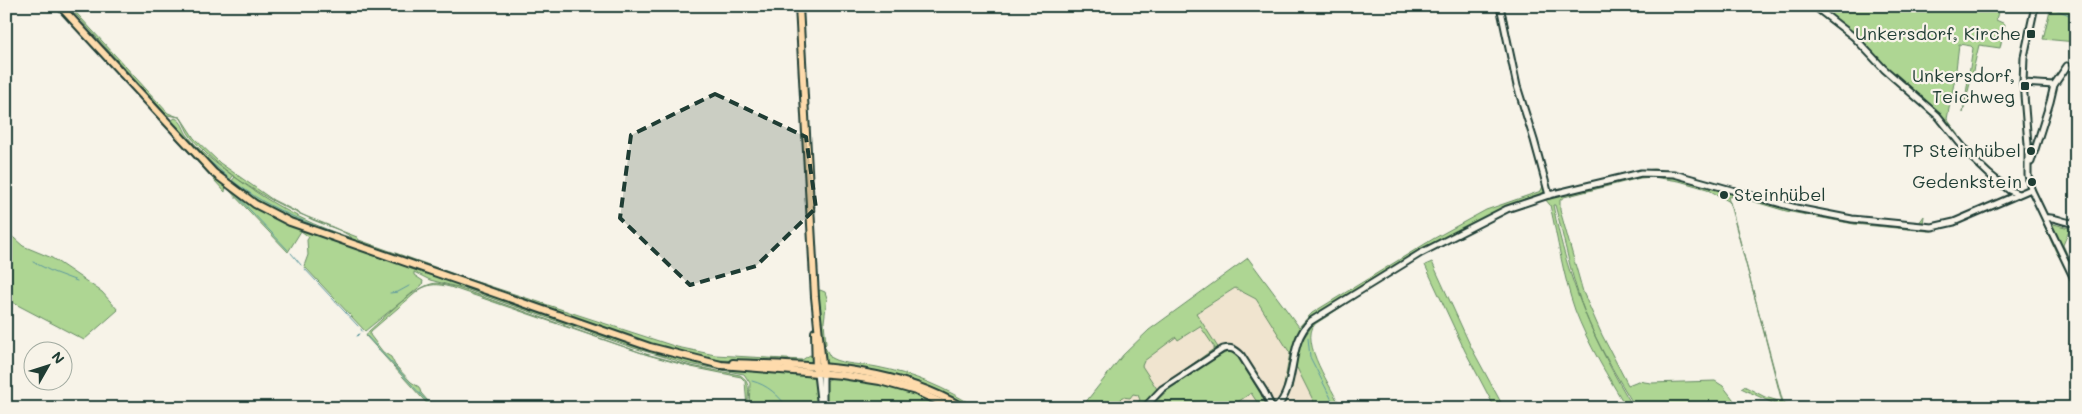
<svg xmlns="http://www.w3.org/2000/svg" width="2082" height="414" font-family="Mali,sans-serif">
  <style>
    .built { fill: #f0e4cf }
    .green { fill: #aed693; stroke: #668a64 }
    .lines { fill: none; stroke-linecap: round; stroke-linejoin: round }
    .stream { stroke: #5e999f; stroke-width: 1 }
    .minor-casing { stroke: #1f3d34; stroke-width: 9 }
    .major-casing { stroke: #1f3d34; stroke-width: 10 }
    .minor { stroke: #f7f3e8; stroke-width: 5 }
    .major { stroke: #fedbac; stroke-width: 6 }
    .marked { fill: #1f3d34; fill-opacity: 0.2; stroke: #1f3d34; stroke-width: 4; stroke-dasharray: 10 6; stroke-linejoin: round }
    .poi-dot { fill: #1f3d34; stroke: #f7f3e8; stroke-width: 2 }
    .labels { text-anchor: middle; stroke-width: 4.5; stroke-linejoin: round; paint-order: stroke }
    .poi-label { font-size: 18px; fill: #1f3d34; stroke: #f7f3e8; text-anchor: end }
  </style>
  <rect width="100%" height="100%" fill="#f7f3e8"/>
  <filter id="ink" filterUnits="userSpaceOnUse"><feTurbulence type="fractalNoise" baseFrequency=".02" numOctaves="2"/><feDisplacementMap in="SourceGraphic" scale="10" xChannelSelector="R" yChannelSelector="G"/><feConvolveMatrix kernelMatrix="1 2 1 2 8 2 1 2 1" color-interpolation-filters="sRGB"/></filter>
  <g filter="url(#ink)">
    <path class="built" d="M1235 288 1256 299 1290 352 1295 339 1300 342 1297 368 1318 408H1099L1134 366 1196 313Z"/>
    <g class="green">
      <path d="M55 6H57L226 184 225 192Z"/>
      <path d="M68 6H70L168 113 181 118 194 138 220 163 273 200 313 220 357 237 359 240 471 280 677 347 715 355 802 360 810 355 814 357 813 360 807 364 719 360 652 346 323 232C289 218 260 204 231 182L235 177C269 203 311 226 352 238 343 229 308 218 293 211 257 194 217 168 191 137 186 131 185 124 180 117L167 115Z"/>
      <path d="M1497 6H1504L1519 81 1551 190 1554 191 1636 171 1654 169 1680 173 1773 201 1855 217 1919 223 1924 216 1923 224 1932 225V231H1928L1854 224 1786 211 1735 196 1728 197 1781 395 1783 402 1796 408H1783L1741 388 1744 386 1765 397 1782 402 1730 202 1707 189 1679 181 1653 177 1640 178 1564 197 1560 200V210L1583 292 1602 335 1628 385 1638 381 1651 383 1715 381 1723 386 1740 408H1701L1639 403 1642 408H1636C1617 377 1598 346 1585 313 1571 278 1565 241 1555 205H1553C1568 282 1593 341 1634 408H1627C1608 377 1588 344 1575 310 1563 276 1558 240 1550 205L1545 199C1460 222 1388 278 1315 324 1299 342 1333 389 1341 408H1317L1297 368H1295L1292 388 1291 386 1297 348 1314 323 1439 245 1437 241 1410 256 1308 322 1297 340 1295 339 1292 359H1290L1292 360 1288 380 1290 363 1283 391 1290 353 1256 299 1235 288 1196 313 1219 349 1227 346 1169 381 1215 348 1200 326 1178 340 1176 337 1144 361 1142 366 1157 389 1162 385 1142 408 1133 406 1140 400 1138 395 1133 394 1130 398 1122 397 1120 399 1123 405 1121 408H1081L1123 355 1149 330 1248 258 1299 327 1312 313 1433 239 1486 210 1541 191 1543 186 1539 166 1510 71Z"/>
      <path d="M1808 6H1996L1999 8 1996 20 2005 24 2000 48 1979 45 1963 113 1973 48 1971 46 1959 44 1955 78 1947 119 1959 135 1947 122 1945 129 1922 105 1887 77 1853 41Z"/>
      <path d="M2051 6H2076V42L2043 39Z"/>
      <path d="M175 118C183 121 183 130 188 136 200 152 217 164 233 176L230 180C216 169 174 136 172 120Z"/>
      <path d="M228 186 312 233 633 344 732 368 810 376C819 381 818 398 819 408H749L750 383 744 374 689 364 634 348 465 289 430 280 414 272V275L423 281 422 285 365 331 304 266 308 255 307 240 309 237 301 231 288 252 229 190Z"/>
      <path d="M2042 221 2073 229 2068 233 2063 245 2071 263 2065 266 2056 252Z"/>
      <path d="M6 231 23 246 52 258 102 292 118 310 84 340 6 299Z"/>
      <path d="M1432 262 1471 347 1504 408H1495L1465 351 1425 265Z"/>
      <path d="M437 283 455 287 642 353 691 366 740 375C752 382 748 396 747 408L745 381 741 377 691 367 648 355 450 287C438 284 430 283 419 290L371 331 370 335 383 352 391 357 395 365 411 382 419 387 421 393 434 408H431L366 336 369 331C385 317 416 284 437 283Z"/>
      <path d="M820 290 825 292 827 298 824 322 826 344 824 346 831 358C844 365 863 364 877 367 913 374 946 388 977 408H968C941 393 911 379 881 373 863 369 843 370 826 364L824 361 818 292Z"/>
      <path d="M1231 351 1239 358 1269 408H1261L1251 393 1229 408H1150C1170 384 1196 370 1223 354Z"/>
      <path d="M834 377C875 381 912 391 949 408H825L826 381Z"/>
    </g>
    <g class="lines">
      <g class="stream">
        <path d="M1809 6 1823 16"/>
        <path d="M2048 6 2076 18"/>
        <path d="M1840 29 1864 52"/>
        <path d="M1883 72 1899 85"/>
        <path d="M1930 112 1940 122"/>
        <path d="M173 123 198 151 230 179"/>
        <path d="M233 181C272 212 318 227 365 244"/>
        <path d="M233 192 288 250"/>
        <path d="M291 253 301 265"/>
        <path d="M33 262 53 272 77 281"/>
        <path d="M304 268 358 326"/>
        <path d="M390 293 398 292 409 286"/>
        <path d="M361 329 362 331"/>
        <path d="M357 336 359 334"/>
        <path d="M367 336 433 408"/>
        <path d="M1308 338 1310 357 1336 408"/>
        <path d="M752 381C768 385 778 395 788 408"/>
      </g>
      <g class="minor-casing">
        <g id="minor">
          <path d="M1500 6 1517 86 1534 140 1549 195"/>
          <path d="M1814 6 1854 37 1884 69 1938 116 1971 157 1989 174 2009 190 2018 194"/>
          <path d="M2035 6 2024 57 2023 83 2028 144V175L2031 189 2076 283"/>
          <path d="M2023 83 2054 85"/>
          <path d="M2031 162 2050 102 2054 85 2067 66"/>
          <path d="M2046 218C2055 216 2065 224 2076 223"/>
          <path d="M817 374 821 408"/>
          <path d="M823 374V404"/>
          <path d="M1144 408 1162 389 1223 349C1231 347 1235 349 1241 355L1264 391 1272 408"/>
          <path d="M1276 408C1299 384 1286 344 1311 321L1421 253 1507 209 1549 195 1641 173 1674 174 1796 208 1852 219 1932 227 1954 222 2031 189"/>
          <path d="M2075 408 2076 405"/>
        </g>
      </g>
      <g class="major-casing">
        <g id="major">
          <path d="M60 6 214 173 255 204 290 222 650 347 721 365 842 375 880 381 916 391 953 408"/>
          <path d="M799 6 815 297 823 374"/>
          <path d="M815 332 816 370"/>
          <path d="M733 363C815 366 891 365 964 408"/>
        </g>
      </g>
      <use href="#minor" class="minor"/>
      <use href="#major" class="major"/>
    </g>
  </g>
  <path class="marked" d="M715 94 806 137 816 208 756 266 690 285 620 218 631 135Z"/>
  <g class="poi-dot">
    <rect x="2026" y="29" width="10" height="10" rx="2.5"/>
    <rect x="2020" y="81" width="10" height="10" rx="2.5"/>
    <circle cx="2031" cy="151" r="5"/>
    <circle cx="2032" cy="182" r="5"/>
    <circle cx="1724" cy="195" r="5"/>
  </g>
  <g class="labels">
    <g class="poi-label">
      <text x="2021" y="40">Unkersdorf, Kirche</text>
      <text x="2015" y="82">Unkersdorf,<tspan x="2015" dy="21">Teichweg</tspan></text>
      <text x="2021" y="157">TP Steinhübel</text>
      <text x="2022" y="188">Gedenkstein</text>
      <text x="1734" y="201" text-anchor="start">Steinhübel</text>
    </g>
  </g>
  <rect width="2082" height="414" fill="none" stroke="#f7f3e8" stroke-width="25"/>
  <rect x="12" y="12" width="2057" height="389" fill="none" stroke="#1f3d34" stroke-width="2" filter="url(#ink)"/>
  <g transform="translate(48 366) rotate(51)"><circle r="24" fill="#f7f3e8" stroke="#a1aaa0"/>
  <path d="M0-4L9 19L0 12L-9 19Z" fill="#1f3d34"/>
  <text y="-8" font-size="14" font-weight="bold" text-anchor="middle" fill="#1f3d34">N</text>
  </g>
</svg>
